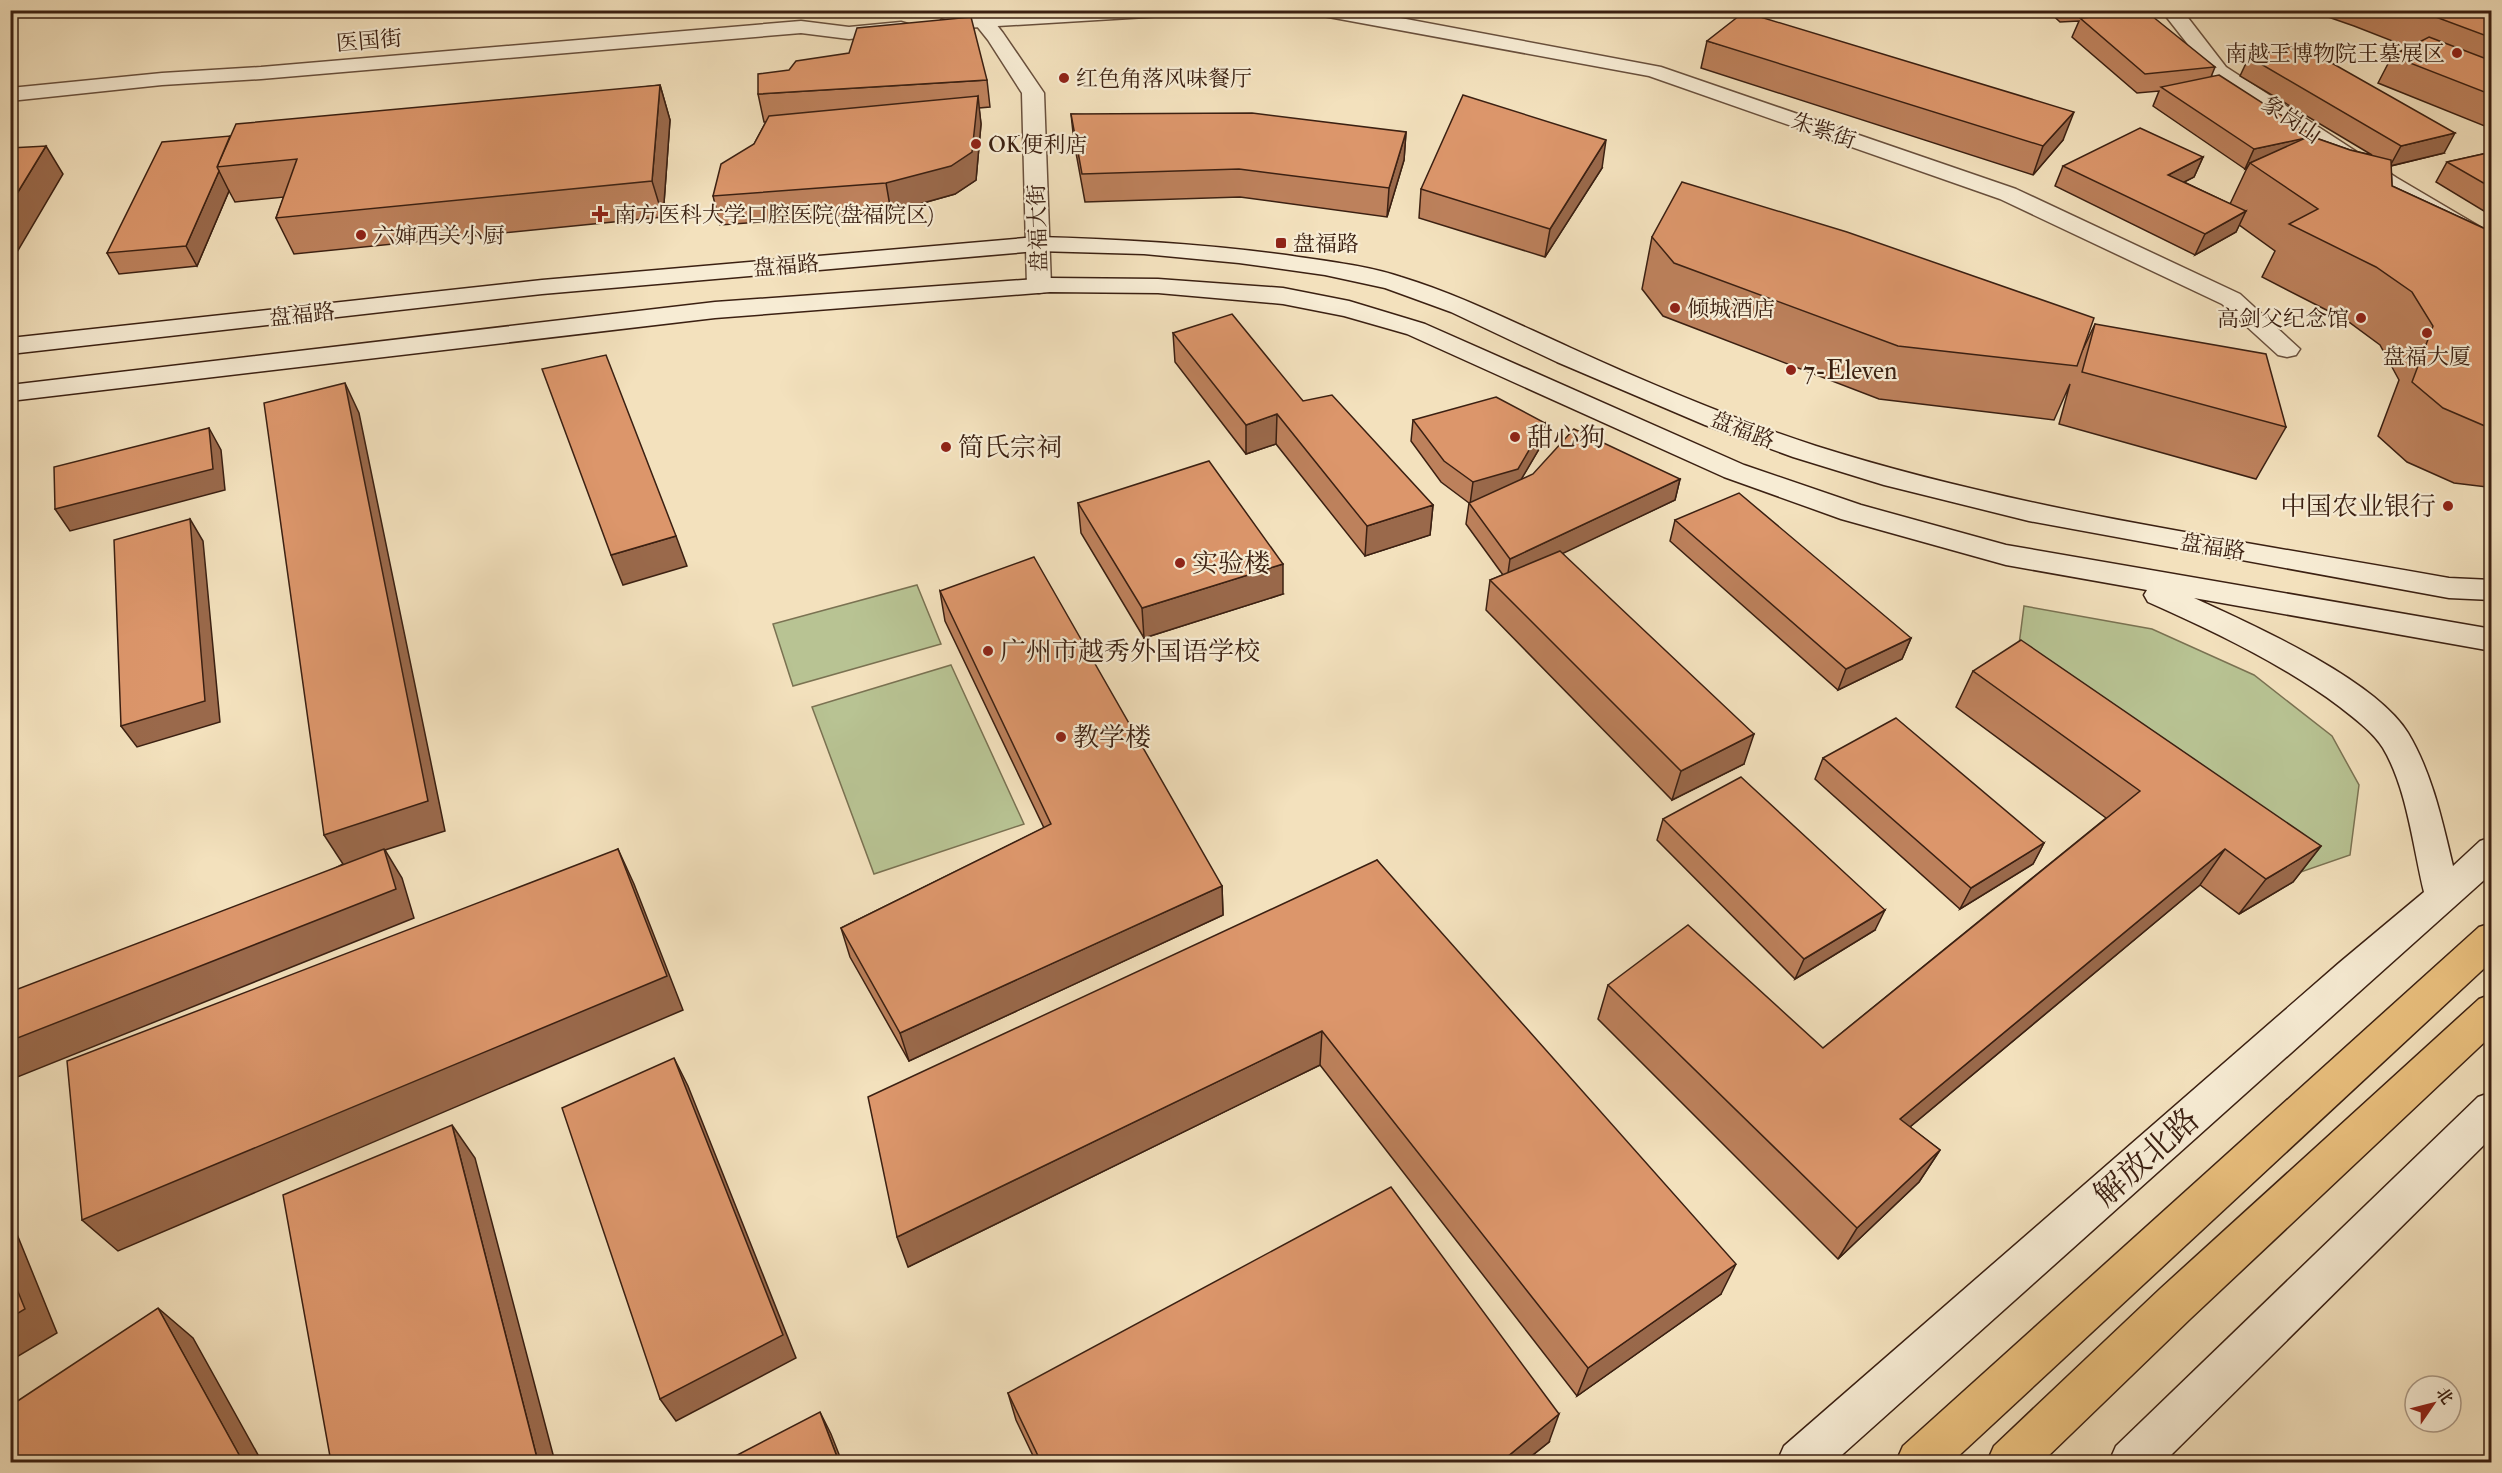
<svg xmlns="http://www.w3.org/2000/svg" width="2502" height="1473" font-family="'IM FELL Double Pica','Noto Serif SC',serif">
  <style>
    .green { fill: #b8c393; stroke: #7a7252; stroke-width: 1.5 }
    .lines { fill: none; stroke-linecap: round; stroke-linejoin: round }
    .service-casing { stroke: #69503d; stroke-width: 3 }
    .minor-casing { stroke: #69503d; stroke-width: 3 }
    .secondary-casing { stroke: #3b2012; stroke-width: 3 }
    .primary-casing { stroke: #3b2012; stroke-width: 3 }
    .service { fill: #f7ecd4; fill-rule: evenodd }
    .minor { fill: #f7ecd4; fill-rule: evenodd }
    .secondary { fill: #f7ecd4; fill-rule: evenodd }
    .primary { fill: #eac07e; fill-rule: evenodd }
    .wall { fill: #bd815c; stroke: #3b2012; stroke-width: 1.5 }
    .shaded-wall { fill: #9a694b; stroke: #3b2012; stroke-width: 1.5 }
    .building { fill: #dc966b; stroke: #3b2012; stroke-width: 1.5 }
    .poi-dot { fill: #8f2418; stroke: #f7ecd4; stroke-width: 2 }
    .labels { text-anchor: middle; stroke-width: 4.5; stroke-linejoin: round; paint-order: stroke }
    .far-street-label { font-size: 22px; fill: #3b2012; stroke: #f7ecd4 }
    .far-poi-label { font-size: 22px; fill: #3b2012; stroke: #f7ecd4; text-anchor: start }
    .poi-label { font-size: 26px; fill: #3b2012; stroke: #f7ecd4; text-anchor: start }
    .near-street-label { font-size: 32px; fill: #3b2012; stroke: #f7ecd4 }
  </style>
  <rect width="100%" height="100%" fill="#f3e1bd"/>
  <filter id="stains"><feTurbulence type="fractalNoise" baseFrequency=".00333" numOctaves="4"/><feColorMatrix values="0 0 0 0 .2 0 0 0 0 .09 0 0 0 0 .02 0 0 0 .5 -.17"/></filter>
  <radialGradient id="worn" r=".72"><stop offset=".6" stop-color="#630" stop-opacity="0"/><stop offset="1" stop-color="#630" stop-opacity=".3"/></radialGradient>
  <g class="green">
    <path d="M917 585 941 644 793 686 773 624Z"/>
    <path d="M2024 606 2152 629 2254 675 2332 736 2359 785 2350 855 2298 873 2015 676Z"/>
    <path d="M951 665 1024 824 874 874 812 707Z"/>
  </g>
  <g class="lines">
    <g class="service-casing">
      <g id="service">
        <path d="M1055 10H1173L1170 14 1163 16 949 29 942 27 939 23 942 19 949 17Z"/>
        <path d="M1313 10H1358L1661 67 2016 189 2240 294 2300 349 2296 355 2287 357 2278 355 2222 304 2000 199 1649 76 1323 16 1316 14Z"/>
        <path d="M801 21 849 27 901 22 908 24 911 28 908 32 901 34 849 39 801 33 261 79 162 85 10 101V88L162 73 261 67Z"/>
      </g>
    </g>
    <g class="minor-casing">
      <g id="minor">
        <path d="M964 10H985L1003 33 1044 93 1051 286 1048 291 1039 293 1030 291 1027 286 1022 93 988 40Z"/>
        <path d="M2161 10H2182L2226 67 2397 178 2492 234V252L2483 250 2381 188 2212 75Z"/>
      </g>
    </g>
    <g class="secondary-casing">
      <g id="secondary">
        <path d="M1037 237C1121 239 1203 244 1286 255 1324 261 1365 265 1401 277 1460 295 1515 323 1571 348 1650 384 1733 419 1816 446 2022 511 2237 540 2449 578L2492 580V600L2449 598 2029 521 1884 485 1793 457 1705 425 1557 362 1451 312 1385 288 1325 275 1239 263 1144 254 1037 251 542 294 10 354V338L542 280Z"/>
        <path d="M1050 278 1158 279 1283 288 1349 301 1425 324 1744 465 1861 505 2006 545 2492 629V651L2194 598C2251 624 2375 679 2408 733 2432 773 2442 820 2453 866L2480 841 2492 837V873L1834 1462H1777L1784 1446 2339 963 2424 892C2413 847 2407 788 2383 748 2372 731 2355 719 2340 707 2281 663 2215 632 2148 602L2144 595 2147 590 2006 565 1841 519 1724 477 1407 334 1344 316 1283 304 1158 293 1050 292 715 318 10 401V385L715 302Z"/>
        <path d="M2492 1092V1137L2164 1462H2109L2116 1446 2478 1097Z"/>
      </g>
    </g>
    <g class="primary-casing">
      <g id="primary">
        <path d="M2492 923V961L1952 1462H1896L1903 1446 2479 927Z"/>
        <path d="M2492 994V1035L2190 1319 2042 1462H1987L1994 1446 2160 1289 2479 999Z"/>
      </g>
    </g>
    <use href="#service" class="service"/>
    <use href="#minor" class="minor"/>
    <use href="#secondary" class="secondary"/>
    <use href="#primary" class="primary"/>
  </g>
  <g class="wall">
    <path d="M2047 10H2125L2123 14 2215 67 2211 77 2313 137 2350 150 2372 155 2240 76 2249 57 2444 153 2391 166 2392 186 2492 232V485L2487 487 2454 483 2407 462 2378 436 2399 380 2380 345 2346 320 2262 277 2275 251 2239 225 2236 232 2195 255 2055 186 2063 166 2203 157 2194 177 2184 182 2230 204 2247 168 2245 169 2153 106 2159 91 2137 93 2072 37 2079 21 2060 22Z"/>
    <path d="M2308 10H2492V129L2378 83 2392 56 2408 47 2354 26Z"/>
    <path d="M1707 41 2063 140 2033 175 1701 68Z"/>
    <path d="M987 80 990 107 979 108 981 124 976 180 955 194 891 212 720 225 713 196 754 144 766 122H764L758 94Z"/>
    <path d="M660 85 670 120 663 217 294 254 276 218 284 197 235 202 229 191 197 266 119 274 107 253 230 136Z"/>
    <path d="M1071 114 1406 132 1404 160 1387 217 1240 197 1085 202 1074 142Z"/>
    <path d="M2492 152V216L2436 182 2447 162Z"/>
    <path d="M1602 168 1545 257 1419 218 1421 189Z"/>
    <path d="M1652 237 2083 349 2095 324 2286 427 2256 479 2059 424 2070 384 2054 420 1879 399 1663 316 1642 289Z"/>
    <path d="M1173 333 1303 401 1433 505 1430 535 1365 556 1276 444 1246 454 1175 362Z"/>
    <path d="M1413 420 1545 423 1542 444 1521 479H1680L1675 500 1562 553 1744 764 1672 800 1486 610 1490 580 1503 575 1466 524 1469 503 1441 482 1411 441Z"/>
    <path d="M1078 503 1283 594 1144 638 1081 533Z"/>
    <path d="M1675 520 1911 638 1902 659 1838 690 1670 541Z"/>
    <path d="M940 591 1222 886 1223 915 909 1061 850 957 841 928 1044 828 945 621Z"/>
    <path d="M1973 671 2321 846 2293 882 2239 914 2200 885 1910 1127 1940 1150 1919 1182 1838 1259 1598 1019 1608 985 1823 1048 2106 818 1956 707Z"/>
    <path d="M1823 758 2044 843 2033 864 1960 909 1815 779Z"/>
    <path d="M1663 819 1875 930 1795 979 1657 840Z"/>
    <path d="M1377 860 1721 1294 1577 1396 1320 1065 908 1267Z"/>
    <path d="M1008 1393 1549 1442 1524 1462H1036L1016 1420Z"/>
  </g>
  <g class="shaded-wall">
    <path d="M1393 10H1404L1393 14Z"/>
    <path d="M660 85 670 120 663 217 652 181Z"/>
    <path d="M978 96 981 124 976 180 955 194 891 212 886 183Z"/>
    <path d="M2074 112 2063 140 2033 175 2043 146Z"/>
    <path d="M1406 132 1404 160 1387 217 1389 188Z"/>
    <path d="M2455 133 2444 153 2390 166 2401 146Z"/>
    <path d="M2314 136 2250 163 2247 168 2245 169 2254 149Z"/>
    <path d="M1606 140 1602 168 1545 257 1550 229Z"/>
    <path d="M46 146 63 174 10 264V205Z"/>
    <path d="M2203 157 2194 177 2159 195 2168 175Z"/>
    <path d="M219 171 229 191 197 266 186 246Z"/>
    <path d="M2246 211 2236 232 2195 255 2205 234Z"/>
    <path d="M345 383 359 413 445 831 385 850 402 878 414 918 10 1080V1041L343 864 324 835Z"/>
    <path d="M1277 414 1276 444 1246 454V425Z"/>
    <path d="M1545 423 1542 444 1515 490 1470 504 1473 482Z"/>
    <path d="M209 428 221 450 225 490 70 531 55 509Z"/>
    <path d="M1680 479 1675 500 1507 580 1510 559Z"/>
    <path d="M10 500 13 504 10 623Z"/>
    <path d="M1433 505 1430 535 1365 556 1367 526Z"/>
    <path d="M190 519 203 541 220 722 137 747 121 726Z"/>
    <path d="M676 536 687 566 623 585 611 555Z"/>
    <path d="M1283 564V594L1144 638 1142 608Z"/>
    <path d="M1911 638 1902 659 1838 690 1846 669Z"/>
    <path d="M1754 734 1744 764 1672 800 1681 771Z"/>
    <path d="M2044 843 2033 864 1960 909 1971 888Z"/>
    <path d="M2321 846 2293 882 2239 914 2266 879Z"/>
    <path d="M618 849 634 884 683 1010 118 1251 82 1220Z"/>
    <path d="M2225 849 2200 885 1881 1151 1900 1119Z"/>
    <path d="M1222 886 1223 915 909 1061 900 1033Z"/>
    <path d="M1885 910 1875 930 1795 979 1804 959Z"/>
    <path d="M1322 1031 1320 1065 908 1267 897 1237Z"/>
    <path d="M674 1058 688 1086 796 1358 676 1421 660 1399Z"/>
    <path d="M452 1125 475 1158 555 1462H538Z"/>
    <path d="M1940 1150 1919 1182 1838 1259 1857 1228Z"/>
    <path d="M10 1217 57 1333 10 1361Z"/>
    <path d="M1736 1264 1721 1294 1577 1396 1588 1368Z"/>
    <path d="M158 1308 193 1338 262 1462H243Z"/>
    <path d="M820 1412 831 1434 842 1462H839Z"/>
    <path d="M1559 1414 1549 1442 1524 1462H1501Z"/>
  </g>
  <g class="building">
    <path d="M2417 10H2492V38Z"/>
    <path d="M1744 12 2074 112 2043 146 1707 41Z"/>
    <path d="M2147 12 2215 67 2145 74 2080 18Z"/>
    <path d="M971 17 987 80 758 94V74L789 70 796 61 849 53 857 28Z"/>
    <path d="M2429 37 2492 61V95L2392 56Z"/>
    <path d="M2300 45 2455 133 2401 146 2249 57Z"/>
    <path d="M2219 75 2314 136H2310L2306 138 2254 149 2161 87Z"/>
    <path d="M660 85 652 181 276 218 297 159 217 167 236 124Z"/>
    <path d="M1463 95 1606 140 1550 229 1421 189Z"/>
    <path d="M978 96 972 152 951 166 886 183 713 196 721 164 754 144 769 116Z"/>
    <path d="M1252 113 1406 132 1389 188 1239 169 1082 174 1071 114Z"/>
    <path d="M2140 128 2203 157 2168 175 2246 211 2205 234 2063 166Z"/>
    <path d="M230 136 217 167 219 171 186 246 107 253 162 142Z"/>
    <path d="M2310 136 2350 150 2391 160 2392 186 2492 232V429L2443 408 2412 382 2433 326 2412 292 2376 267 2289 224 2318 209 2250 163Z"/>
    <path d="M46 146 10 205V148Z"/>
    <path d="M2492 152V188L2447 162Z"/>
    <path d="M1682 182 1847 232 2094 318 2077 366 1898 346 1674 263 1652 237Z"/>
    <path d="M1232 314 1303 401 1332 395 1433 505 1367 526 1277 414 1246 425 1173 333Z"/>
    <path d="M2095 324 2266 354 2286 427 2082 372Z"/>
    <path d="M606 355 676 536 611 555 542 369Z"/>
    <path d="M345 383 428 801 324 835 264 403Z"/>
    <path d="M1496 397 1545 423 1518 469 1473 482 1444 461 1413 420Z"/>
    <path d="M209 428 213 469 55 509 54 467Z"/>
    <path d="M1574 429 1680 479 1510 559 1469 503 1533 474Z"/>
    <path d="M1209 461 1283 564 1142 608 1078 503Z"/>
    <path d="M1739 493 1911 638 1846 669 1675 520Z"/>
    <path d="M190 519 205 701 121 726 114 540Z"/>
    <path d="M1560 551 1754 734 1681 771 1490 580Z"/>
    <path d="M1034 557 1222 886 900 1033 841 928 1051 824 940 591Z"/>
    <path d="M2021 640 2321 846 2266 879 2225 849 1900 1119 1940 1150 1857 1228 1608 985 1688 925 1823 1048 2140 791 1973 671Z"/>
    <path d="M1896 718 2044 843 1971 888 1823 758Z"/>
    <path d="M1741 777 1885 910 1804 959 1663 819Z"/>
    <path d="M384 849 396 889 10 1041V992Z"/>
    <path d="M618 849 667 976 82 1220 67 1061Z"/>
    <path d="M1377 860 1736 1264 1588 1368 1322 1031 897 1237 868 1097Z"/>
    <path d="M674 1058 783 1335 660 1399 562 1108Z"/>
    <path d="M452 1125 538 1462H331L283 1195Z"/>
    <path d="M1391 1187 1559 1414 1501 1462H1041L1008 1393Z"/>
    <path d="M10 1272 25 1309 10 1318Z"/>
    <path d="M158 1308 243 1462H10V1406Z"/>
    <path d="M820 1412 839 1462H724Z"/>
  </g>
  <g class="poi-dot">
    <circle cx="2457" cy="53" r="6"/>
    <circle cx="1064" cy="78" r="6"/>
    <circle cx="976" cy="144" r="6"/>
    <path d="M597 205h6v6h6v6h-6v6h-6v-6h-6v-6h6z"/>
    <circle cx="361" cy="235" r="6"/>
    <rect x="1275" y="237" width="12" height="12" rx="3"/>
    <circle cx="1675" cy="308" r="6"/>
    <circle cx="2361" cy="318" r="6"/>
    <circle cx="2427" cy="333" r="6"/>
    <circle cx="1791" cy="370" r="6"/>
    <circle cx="1515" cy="437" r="6"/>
    <circle cx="946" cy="447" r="6"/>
    <circle cx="2448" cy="506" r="6"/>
    <circle cx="1180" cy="563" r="6"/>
    <circle cx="988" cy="651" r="6"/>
    <circle cx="1061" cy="737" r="6"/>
  </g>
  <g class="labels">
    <g class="far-street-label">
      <text transform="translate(369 40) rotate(-5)" y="8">医国街</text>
      <text transform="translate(2292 119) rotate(34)" y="8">象岗山</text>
      <text transform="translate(1824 130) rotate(19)" y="8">朱紫街</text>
      <text transform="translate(1037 228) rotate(-92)" y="8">盘福大街</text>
      <text transform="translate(786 265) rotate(-5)" y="8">盘福路</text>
      <text transform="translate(302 314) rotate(-6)" y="8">盘福路</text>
      <text transform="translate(1743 429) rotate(21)" y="8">盘福路</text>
      <text transform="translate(2213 546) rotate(9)" y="8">盘福路</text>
    </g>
    <g class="far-poi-label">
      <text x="2445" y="61" text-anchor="end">南越王博物院王墓展区</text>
      <text x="1076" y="86">红色角落风味餐厅</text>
      <text x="988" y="152">OK便利店</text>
      <text x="614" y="222">南方医科大学口腔医院(盘福院区)</text>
      <text x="373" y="243">六婶西关小厨</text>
      <text x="1293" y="251">盘福路</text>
      <text x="1687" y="316">倾城酒店</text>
      <text x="2349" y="326" text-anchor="end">高剑父纪念馆</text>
      <text x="2427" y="364" text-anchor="middle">盘福大厦</text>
    </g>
    <g class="poi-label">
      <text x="1803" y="379">7-Eleven</text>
      <text x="1527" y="446">甜心狗</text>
      <text x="958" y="456">简氏宗祠</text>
      <text x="2436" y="515" text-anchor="end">中国农业银行</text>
      <text x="1192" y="572">实验楼</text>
      <text x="1000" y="660">广州市越秀外国语学校</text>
      <text x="1073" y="746">教学楼</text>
    </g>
    <g class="near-street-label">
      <text transform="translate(2146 1157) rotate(-42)" y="11">解放北路</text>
    </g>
  </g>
  <rect width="2502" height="1473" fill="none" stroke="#f3e1bd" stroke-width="36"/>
  <rect x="12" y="12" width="2478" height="1449" fill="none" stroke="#3b2012" stroke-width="3"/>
  <rect x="18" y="18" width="2466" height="1437" fill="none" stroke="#3b2012" stroke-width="1.5"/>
  <g transform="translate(2433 1404) rotate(55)"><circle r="28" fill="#f7ecd4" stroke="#ac9a86" stroke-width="1.5"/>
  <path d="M0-4.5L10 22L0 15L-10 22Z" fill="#8f2418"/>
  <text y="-9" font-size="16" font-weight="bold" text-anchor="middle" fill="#3b2012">北</text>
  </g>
  <rect width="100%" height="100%" filter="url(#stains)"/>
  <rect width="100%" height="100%" fill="url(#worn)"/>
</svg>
